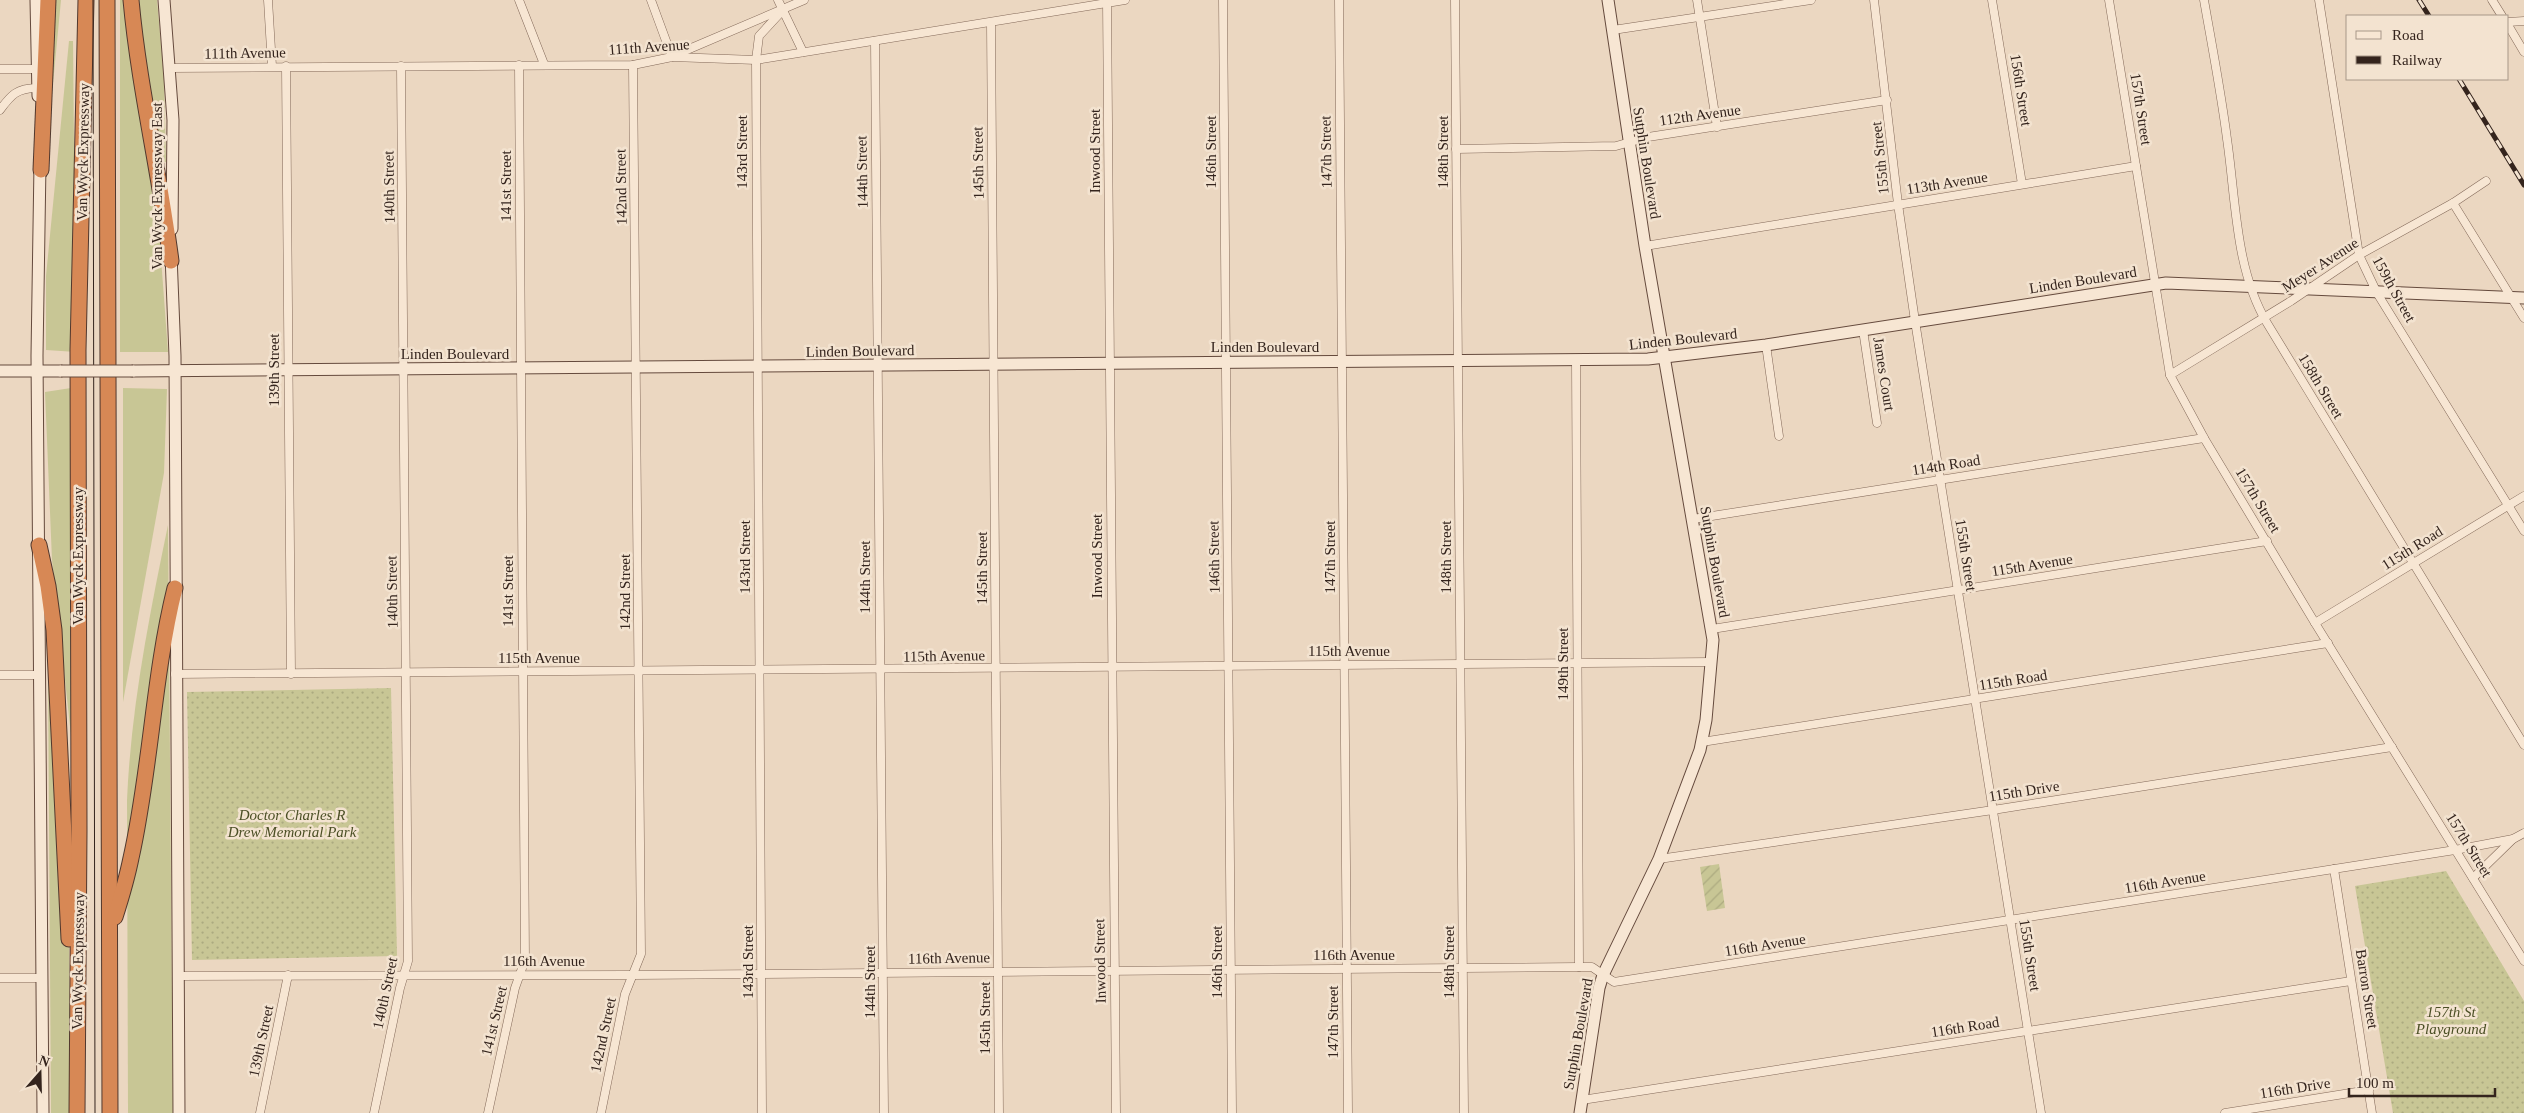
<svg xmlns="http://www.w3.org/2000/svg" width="2524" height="1113" font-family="'Times New Roman',serif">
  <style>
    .grass { fill: #c8c695 }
    .park { fill: url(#park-dots) }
    .garden { fill: url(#garden-furrows) }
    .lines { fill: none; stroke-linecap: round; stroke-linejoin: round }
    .minor-casing { stroke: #836959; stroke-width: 9 }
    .secondary-casing { stroke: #654a3d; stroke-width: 13 }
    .motorway-casing { stroke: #51382e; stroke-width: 17 }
    .minor { stroke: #f7e6d3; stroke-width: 8 }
    .secondary { stroke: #f7e6d3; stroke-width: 11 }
    .motorway { stroke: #d78855; stroke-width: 15 }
    .tram { stroke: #34241d; stroke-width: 1 }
    .rail-casing { stroke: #34241d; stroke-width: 5 }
    .rail { stroke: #f3e3d0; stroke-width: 3; stroke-dasharray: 9; stroke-linecap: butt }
    .secondary-bridge-casing { stroke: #654a3d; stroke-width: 13; stroke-linecap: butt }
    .secondary-bridge { stroke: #f7e6d3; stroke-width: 11 }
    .labels { text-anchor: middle; stroke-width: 5; stroke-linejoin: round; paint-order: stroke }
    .street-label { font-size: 15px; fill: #34241d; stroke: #f3e3d0 }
    .park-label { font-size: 15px; font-style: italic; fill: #4b4f25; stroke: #f3e3d0 }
  </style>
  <defs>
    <pattern id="park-dots" width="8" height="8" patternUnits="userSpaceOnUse" patternTransform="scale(1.25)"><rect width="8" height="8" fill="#c8c695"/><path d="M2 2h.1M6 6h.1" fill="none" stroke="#acaa80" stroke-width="1.8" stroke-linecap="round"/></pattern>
    <pattern id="garden-furrows" width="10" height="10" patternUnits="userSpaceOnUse" patternTransform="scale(1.25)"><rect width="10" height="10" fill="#c8c695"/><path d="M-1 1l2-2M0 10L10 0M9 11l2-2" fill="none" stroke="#acaa80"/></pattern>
  </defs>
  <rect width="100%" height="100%" fill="#ebd7c1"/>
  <g class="grass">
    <path d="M43 0H61L44 178Z"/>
    <path d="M120 0H126L157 204 168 352H120Z"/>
    <path d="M139 0H157L164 77 166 162 161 161 142 49Z"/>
    <path d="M69 41H73L76 352 46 350V276Z"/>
    <path d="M71 388 74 763 52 560 45 392Z"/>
    <path d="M123 388 167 389 164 473 123 702Z"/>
    <path d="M168 525 173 1113H128L127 800C131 707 149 617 168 525Z"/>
    <path d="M48 670 65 789 68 840 71 1113H51Z"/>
  </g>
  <g class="park">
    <path d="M391 688 397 956 192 960 187 692Z"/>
    <path d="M2446 871 2524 1001V1113H2393L2355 886Z"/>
  </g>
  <path class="garden" d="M1719 864 1725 908 1707 911 1700 867Z"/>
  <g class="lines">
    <g class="minor-casing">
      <g id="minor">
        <path d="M268 0 272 66"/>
        <path d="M519 0 544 64"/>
        <path d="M651 0 672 57"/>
        <path d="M778 0 803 52"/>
        <path d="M1107 0 1116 1113"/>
        <path d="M1223 0 1232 1113"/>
        <path d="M1339 0 1348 1113"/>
        <path d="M1455 0 1464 1113"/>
        <path d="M1697 0 1717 127"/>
        <path d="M1874 0 1898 204 1915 321 2041 1113"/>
        <path d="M1992 0 2022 184"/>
        <path d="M2109 0 2170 375 2204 438 2315 623 2524 961"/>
        <path d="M2204 0C2212 46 2221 92 2227 139 2236 200 2235 269 2267 323L2524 745"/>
        <path d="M2319 0 2359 255 2377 293 2524 531"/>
        <path d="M2492 0 2502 16"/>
        <path d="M2508 22 2524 21"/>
        <path d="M991 23 999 1113"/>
        <path d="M2508 25 2524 52"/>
        <path d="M1613 30 1811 0"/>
        <path d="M875 41 884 1113"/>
        <path d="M675 55 804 0"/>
        <path d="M286 66 291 674"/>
        <path d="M170 68 633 65 672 57 756 60 1125 0"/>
        <path d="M0 69H37"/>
        <path d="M0 110C11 95 17 88 37 88"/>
        <path d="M1456 149 1616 146 1648 137 1887 100"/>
        <path d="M2453 203 2524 318"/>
        <path d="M1645 246 2136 166"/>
        <path d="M1863 330 1877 423"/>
        <path d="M1766 345 1779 436"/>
        <path d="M1576 360 1579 967"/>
        <path d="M2170 375 2291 301 2359 255 2453 203 2486 181"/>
        <path d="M1693 519 2204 438"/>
        <path d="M2315 623 2524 496"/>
        <path d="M1712 629 2267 541"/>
        <path d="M175 674 1712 662"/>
        <path d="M0 675H40"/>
        <path d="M1702 742 2328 643"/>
        <path d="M1659 859 1993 810 2392 747"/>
        <path d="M2334 869 2372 1113"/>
        <path d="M2473 878 2513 839"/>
        <path d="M178 976 634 975 1579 967H1592L1614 982 2455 850 2513 839 2524 833"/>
        <path d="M0 978H42"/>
        <path d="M1582 1100 2351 981"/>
        <path d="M260 1113 288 975"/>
        <path d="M374 1113 400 988 408 961 401 66"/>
        <path d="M488 1113 515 988 525 960 519 65"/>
        <path d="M601 1113 625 994 641 954 633 65"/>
        <path d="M762 1113 756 60 759 36 783 10"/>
        <path d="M2225 1113 2369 1090"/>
      </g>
    </g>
    <g class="secondary-casing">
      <g id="secondary">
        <path d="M36 0 38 96"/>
        <path d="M164 0 173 120 172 229"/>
        <path d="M40 164 37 356 43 1113"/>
        <path d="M171 255 175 356 179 1113"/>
        <path d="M0 371H61"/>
        <path d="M133 371 1648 359 1766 345 2166 283 2524 298"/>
        <path d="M1580 1113 1599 988 1603 975 1659 859 1700 750 1706 720 1713 640 1645 246 1608 0"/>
      </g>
    </g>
    <g class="motorway-casing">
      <g id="motorway">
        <path d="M107 0 110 1113"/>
        <path d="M131 0C139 88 160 174 171 261"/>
        <path d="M41 170 48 0"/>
        <path d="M39 545 48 586 54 630 69 939"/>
        <path d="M115 917C121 898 127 878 131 858 151 769 153 677 175 588"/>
        <path d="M77 1113 79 831 78 350 86 0"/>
      </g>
    </g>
    <use href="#minor" class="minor"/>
    <use href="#secondary" class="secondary"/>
    <use href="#motorway" class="motorway"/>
    <path class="tram" d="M93 0 95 1113"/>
    <g class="rail-casing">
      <g id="rail">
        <path d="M2419 0 2429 16"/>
        <path d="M2459 79 2524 185"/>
      </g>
    </g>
    <use href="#rail" class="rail"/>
    <g class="secondary-bridge-casing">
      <path id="secondary-bridge" d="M61 371H133"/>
    </g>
    <use href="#secondary-bridge" class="secondary-bridge"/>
  </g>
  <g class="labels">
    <g class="street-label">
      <text transform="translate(649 47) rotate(-4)" y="5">111th Avenue</text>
      <text transform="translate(245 53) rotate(-1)" y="5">111th Avenue</text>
      <text transform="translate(2021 90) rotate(81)" y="5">156th Street</text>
      <text transform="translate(2141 109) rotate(81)" y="5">157th Street</text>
      <text transform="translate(1700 115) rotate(-8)" y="5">112th Avenue</text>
      <text transform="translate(1095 151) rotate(-90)" y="5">Inwood Street</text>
      <text transform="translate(83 152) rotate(-89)" y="5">Van Wyck Expressway</text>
      <text transform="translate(742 152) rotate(-90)" y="5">143rd Street</text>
      <text transform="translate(1211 152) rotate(-90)" y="5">146th Street</text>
      <text transform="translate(1326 152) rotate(-91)" y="5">147th Street</text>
      <text transform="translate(1443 152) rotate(-90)" y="5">148th Street</text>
      <text transform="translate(1880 158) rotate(-96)" y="5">155th Street</text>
      <text transform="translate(978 163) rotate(-91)" y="5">145th Street</text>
      <text transform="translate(1647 163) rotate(81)" y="5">Sutphin Boulevard</text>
      <text transform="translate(862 172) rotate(-91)" y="5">144th Street</text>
      <text transform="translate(1947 183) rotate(-9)" y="5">113th Avenue</text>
      <text transform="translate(157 186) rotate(-90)" y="5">Van Wyck Expressway East</text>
      <text transform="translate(506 186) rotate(-90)" y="5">141st Street</text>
      <text transform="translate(389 187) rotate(-91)" y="5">140th Street</text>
      <text transform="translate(621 187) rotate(-91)" y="5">142nd Street</text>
      <text transform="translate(2320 265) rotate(-33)" y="5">Meyer Avenue</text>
      <text transform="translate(2083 280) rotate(-9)" y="5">Linden Boulevard</text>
      <text transform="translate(2394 289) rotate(61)" y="5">159th Street</text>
      <text transform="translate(1683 339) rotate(-6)" y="5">Linden Boulevard</text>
      <text x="1265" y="352">Linden Boulevard</text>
      <text transform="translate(860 351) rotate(-1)" y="5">Linden Boulevard</text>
      <text x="455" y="359">Linden Boulevard</text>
      <text transform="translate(274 370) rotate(-90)" y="5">139th Street</text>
      <text transform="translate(1884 374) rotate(81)" y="5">James Court</text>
      <text transform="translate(2321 386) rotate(59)" y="5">158th Street</text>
      <text transform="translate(1946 465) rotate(-9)" y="5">114th Road</text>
      <text transform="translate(2258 500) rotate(59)" y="5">157th Street</text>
      <text transform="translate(2412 548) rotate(-32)" y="5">115th Road</text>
      <text transform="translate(1966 555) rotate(81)" y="5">155th Street</text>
      <text transform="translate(78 556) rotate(-90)" y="5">Van Wyck Expressway</text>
      <text transform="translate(1097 556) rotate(-90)" y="5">Inwood Street</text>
      <text transform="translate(745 557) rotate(-90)" y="5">143rd Street</text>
      <text transform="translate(1214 557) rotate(-91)" y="5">146th Street</text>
      <text transform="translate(1330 557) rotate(-90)" y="5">147th Street</text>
      <text transform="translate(1446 557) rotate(-90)" y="5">148th Street</text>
      <text transform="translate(1715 562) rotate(80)" y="5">Sutphin Boulevard</text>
      <text transform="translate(2032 565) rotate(-9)" y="5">115th Avenue</text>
      <text transform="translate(982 568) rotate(-90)" y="5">145th Street</text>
      <text transform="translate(865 577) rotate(-90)" y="5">144th Street</text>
      <text transform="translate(508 591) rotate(-90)" y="5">141st Street</text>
      <text transform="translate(392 592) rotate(-91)" y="5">140th Street</text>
      <text transform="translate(625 592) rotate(-90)" y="5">142nd Street</text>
      <text x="1349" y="656">115th Avenue</text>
      <text transform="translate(944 656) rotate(-1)" y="5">115th Avenue</text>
      <text x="539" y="663">115th Avenue</text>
      <text transform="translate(1563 664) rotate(-90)" y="5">149th Street</text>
      <text transform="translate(2013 680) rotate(-9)" y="5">115th Road</text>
      <text transform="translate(2024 791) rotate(-9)" y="5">115th Drive</text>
      <text transform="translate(2469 845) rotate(58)" y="5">157th Street</text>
      <text transform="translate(2165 882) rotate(-9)" y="5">116th Avenue</text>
      <text transform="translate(1765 945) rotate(-9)" y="5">116th Avenue</text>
      <text x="1354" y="960">116th Avenue</text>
      <text transform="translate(2030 955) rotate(81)" y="5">155th Street</text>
      <text transform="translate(949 958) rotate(-1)" y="5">116th Avenue</text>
      <text transform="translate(78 961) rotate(-89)" y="5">Van Wyck Expressway</text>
      <text x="544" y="966">116th Avenue</text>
      <text transform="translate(1100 961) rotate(-91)" y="5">Inwood Street</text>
      <text transform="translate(748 962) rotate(-90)" y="5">143rd Street</text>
      <text transform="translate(1217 962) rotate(-90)" y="5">146th Street</text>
      <text transform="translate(1449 962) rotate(-90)" y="5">148th Street</text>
      <text transform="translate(870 982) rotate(-90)" y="5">144th Street</text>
      <text transform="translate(2367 989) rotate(81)" y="5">Barron Street</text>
      <text transform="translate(385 993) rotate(-78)" y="5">140th Street</text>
      <text transform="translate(985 1018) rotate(-90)" y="5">145th Street</text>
      <text transform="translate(494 1021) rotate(-77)" y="5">141st Street</text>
      <text transform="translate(1333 1022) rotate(-90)" y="5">147th Street</text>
      <text transform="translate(1965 1027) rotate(-9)" y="5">116th Road</text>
      <text transform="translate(1578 1034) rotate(-80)" y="5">Sutphin Boulevard</text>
      <text transform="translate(603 1035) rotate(-78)" y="5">142nd Street</text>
      <text transform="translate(261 1041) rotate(-78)" y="5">139th Street</text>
      <text transform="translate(2295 1088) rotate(-9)" y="5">116th Drive</text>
    </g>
    <g class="park-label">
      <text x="292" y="820">Doctor Charles R<tspan x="292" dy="17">Drew Memorial Park</tspan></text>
      <text x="2451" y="1017">157th St<tspan x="2451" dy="17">Playground</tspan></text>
    </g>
  </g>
  <rect x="2346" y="15" width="162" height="65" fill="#f3e3d0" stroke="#a79788"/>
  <rect x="2356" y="31" width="25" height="8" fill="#f7e6d3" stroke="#a79788"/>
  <text x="2392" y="40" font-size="15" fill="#34241d">Road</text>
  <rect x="2356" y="56" width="25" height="8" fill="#34241d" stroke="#a79788"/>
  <text x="2392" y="65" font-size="15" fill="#34241d">Railway</text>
  <g transform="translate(40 1073) rotate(20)" stroke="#f3e3d0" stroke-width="4" paint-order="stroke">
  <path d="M0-4L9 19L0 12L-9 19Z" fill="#34241d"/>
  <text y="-8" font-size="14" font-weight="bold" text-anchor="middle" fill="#34241d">N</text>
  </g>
  <path d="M2349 1088v8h146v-8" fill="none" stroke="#34241d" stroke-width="2.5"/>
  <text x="2356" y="1088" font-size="15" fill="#34241d" stroke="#f3e3d0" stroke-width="4" paint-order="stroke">100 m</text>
</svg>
